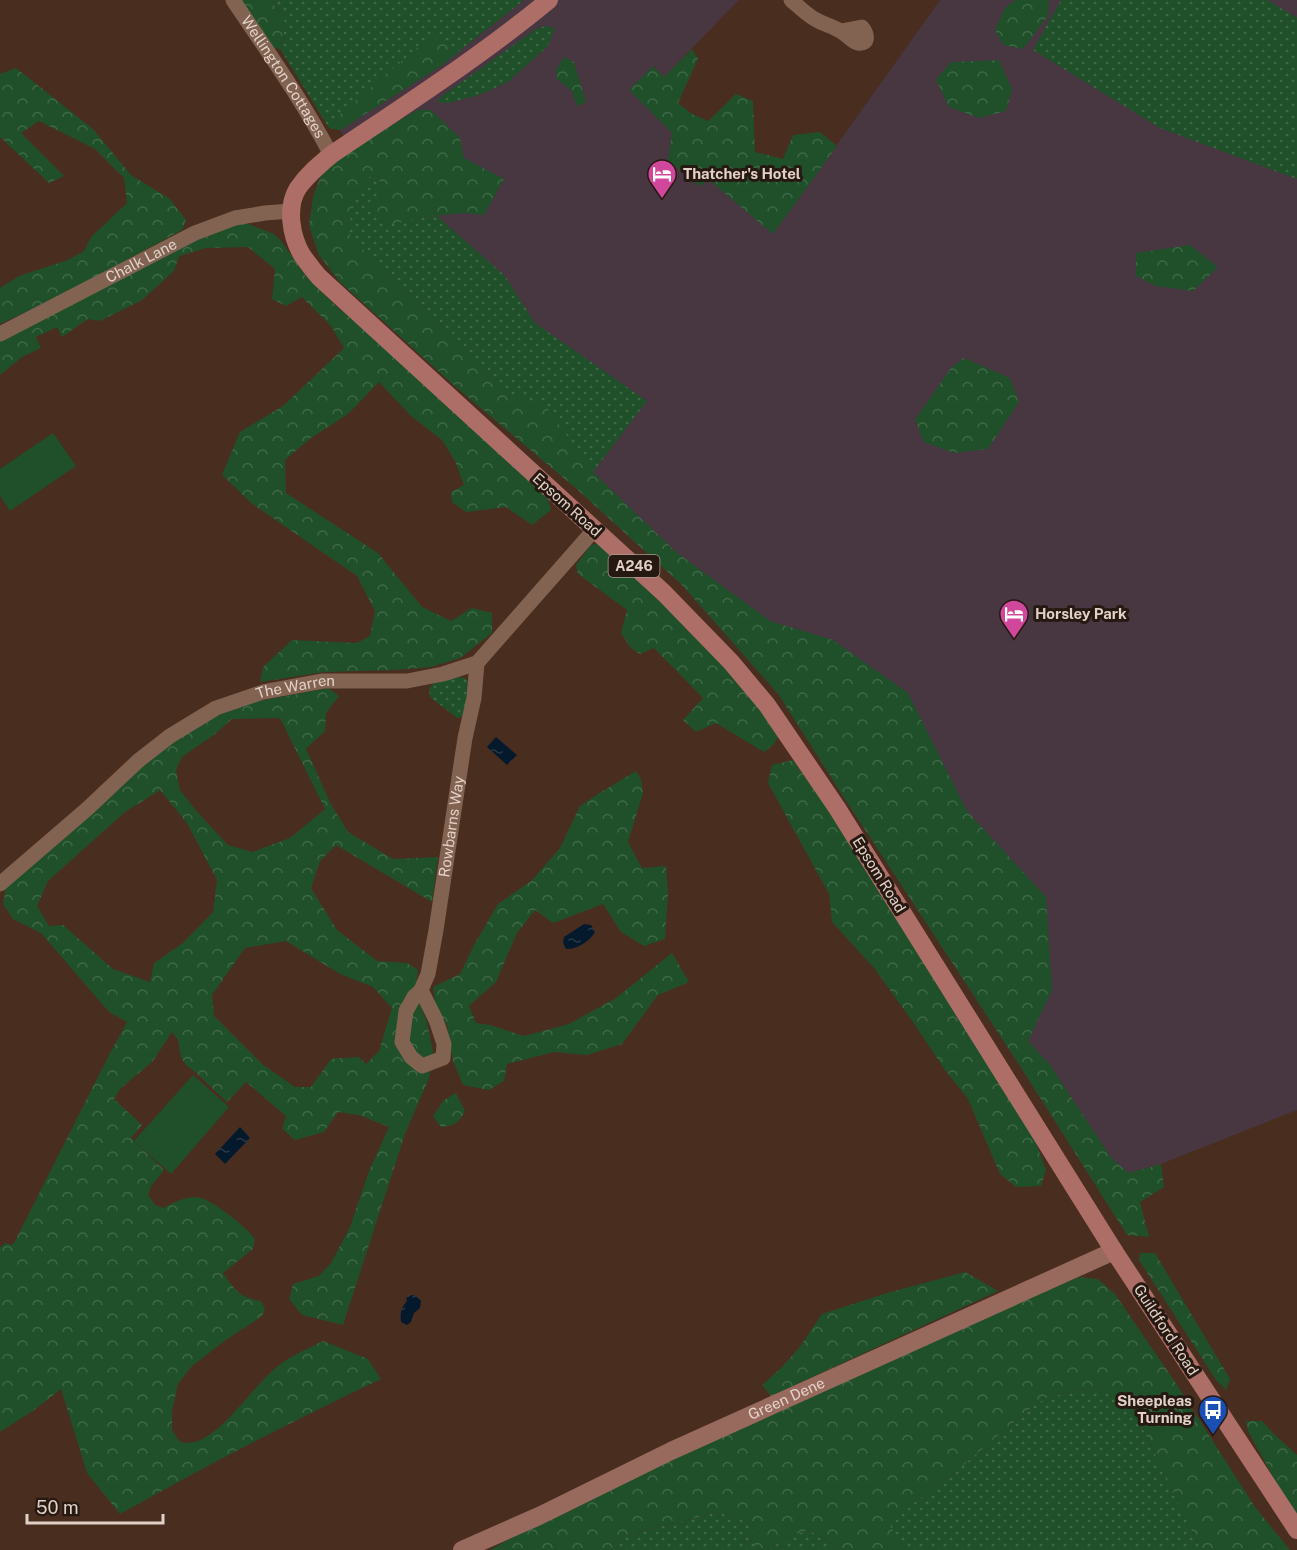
<svg xmlns="http://www.w3.org/2000/svg" width="1297" height="1550" font-family="'Public Sans',sans-serif">
  <style>
    .commercial { fill: #483641 }
    .grass { fill: url(#grass-dots) }
    .forest { fill: url(#forest-crowns); fill-rule: evenodd }
    .pitch { fill: #1f502a }
    .water { fill: url(#water-ripples) }
    .lines { fill: none; stroke-linecap: round; stroke-linejoin: round }
    .street { stroke: #826352; stroke-width: 15 }
    .secondary { stroke: #98695d; stroke-width: 18 }
    .primary { stroke: #ae6e68; stroke-width: 18 }
    .labels { text-anchor: middle; stroke-width: 6; stroke-linejoin: round; paint-order: stroke }
    .shield { fill: #261912; stroke: #aa9a91; stroke-width: 1.5 }
    .shield-label { font-size: 14px; font-weight: bold; fill: #e3d1c7 }
    .street-label { font-size: 15px; fill: #e3d1c7; stroke: #261912 }
    .poi-label { font-size: 15px; font-weight: bold; fill: #e3d1c7; stroke: #261912; text-anchor: start }
  </style>
  <defs>
    <pattern id="grass-dots" width="8" height="8" patternUnits="userSpaceOnUse" patternTransform="scale(1.5)"><rect width="8" height="8" fill="#1f502a"/><path d="M2 2h.1M6 6h.1" fill="none" stroke="#3f6847" stroke-width="1.8" stroke-linecap="round"/></pattern>
    <pattern id="forest-crowns" width="20" height="18" patternUnits="userSpaceOnUse" patternTransform="scale(1.5)"><rect width="20" height="18" fill="#1f502a"/><path d="M2 6a3 3 0 1 1 6 0M12 15a3 3 0 1 1 6 0" fill="none" stroke="#3f6847"/></pattern>
    <pattern id="water-ripples" width="26" height="14" patternUnits="userSpaceOnUse" patternTransform="scale(1.5)"><rect width="26" height="14" fill="#05192d"/><path d="M2 4q2-2 4 0t4 0M15 11q2-2 4 0t4 0" fill="none" stroke="#29394a"/></pattern>
  </defs>
  <rect width="100%" height="100%" fill="#492d1e"/>
  <path class="commercial" d="M524 0H739L663 78 654 66 630 90 702 164 781 223 940 0H1297V1110L1161 1164 1129 1173 1093 1180 1018 1063 843 796 779 695 682 585 579 491 456 387 340 282 319 255 309 225 313 197 352 149 340 130 442 65Z"/>
  <g class="grass">
    <path d="M271 0H524L442 65 340 130 329 128 280 49 285 22Z"/>
    <path d="M1061 0H1267L1297 18V179L1160 128 1033 50Z"/>
    <path d="M546 26 555 28 548 46 508 82 479 95 448 103 437 102 442 96 536 29Z"/>
    <path d="M370 176 381 182 422 217 437 216 505 276 535 323 647 401 593 472 545 406 506 394 450 331 373 261 347 231 356 198Z"/>
    <path d="M456 677 465 678 469 683 466 713 461 717 457 718 430 697 429 689 434 682Z"/>
    <path d="M1083 1389 1128 1398 1201 1550H904L889 1526 915 1502 950 1476 1033 1406 1046 1398Z"/>
    <path d="M718 1512 754 1524 751 1542 762 1550H612L611 1549 620 1537Z"/>
    <path d="M808 1530 832 1543 842 1550H768L786 1538Z"/>
  </g>
  <g class="forest">
    <path d="M236 0H271L285 22 280 49 268 47Z"/>
    <path d="M1015 0H1049L1048 16 1023 49 1003 45 995 30 1005 8Z"/>
    <path d="M431 36 460 51 442 65 340 130 329 128 342 112Z"/>
    <path d="M692 49 698 59 678 103 692 114 708 121 736 94 753 101 755 152 783 159 793 135 820 132 837 146 773 234 709 180 699 186 668 160 672 133 629 90 653 66 664 77Z"/>
    <path d="M564 57 574 62 586 102 577 106 572 91 557 79 556 70Z"/>
    <path d="M999 60 1012 89 1006 111 979 118 949 107 936 80 951 62Z"/>
    <path d="M16 68 93 129 131 175 170 199 186 220 182 230 56 298 0 324V288L19 276 68 260 84 251 91 237 127 203 124 178 95 149 39 121 21 133 64 176 49 183 0 137V74Z"/>
    <path d="M417 110H431L460 138 464 158 504 179 484 215 465 213 422 217 394 224 372 213 381 182 370 176 356 198 347 231 373 261 450 331 506 394 545 405 593 472 676 552 770 621 833 640 908 693 967 811 1046 897 1052 990 1028 1041 1050 1065 1112 1159 1129 1173 1161 1164 1164 1187 1140 1202 1149 1237 1127 1235 1018 1063 843 796 779 695 682 585 579 491 456 387 340 282 319 255 309 225 313 197 323 170 352 149Z"/>
    <path d="M246 223 274 234 282 242 305 275 334 304 382 345 547 497 551 510 532 525 506 507 466 512 452 502 451 492 464 485 455 461 442 440 411 416 379 382 348 414 311 438 285 460 286 493 378 553 422 607 451 621 472 608 492 613V633L460 658 431 667 395 670 324 672 260 682 263 667 292 640 357 643 370 636 375 611 357 576 251 503 222 475 240 432 283 406 344 348 331 326 302 297 286 306 272 299 275 269 248 247 206 248 179 256 174 271 142 300 100 321 88 319 62 337 57 327 36 337 41 348 22 357 0 375V340L203 234Z"/>
    <path d="M1190 245 1218 267 1193 291 1156 286 1136 276V253Z"/>
    <path d="M964 358 1010 378 1019 402 988 449 954 453 924 442 915 420 951 368Z"/>
    <path d="M600 543 724 661 779 736 773 745 764 752 716 723 696 732 683 720 703 698 654 648 640 654 631 648 621 633 627 610 578 574 576 565 591 545Z"/>
    <path d="M328 688 339 696 326 713 325 731 306 749 331 804 348 832 393 859 438 857 432 902 336 845 320 861 311 888 337 930 377 961 407 963 418 970 416 985 412 992 420 1005 427 1022 433 1052 429 1078 405 1134 343 1325 302 1315 289 1299 293 1284 319 1276 331 1263 350 1227 369 1171 389 1127 359 1115 338 1112 324 1132 295 1140 282 1129 286 1116 246 1082 227 1102 194 1071 186 1065 181 1057 178 1040 172 1032 153 1061 120 1089 114 1099 142 1125 131 1138 164 1170 151 1186 148 1195 155 1205 164 1208C174 1202 189 1195 201 1198 213 1201 248 1228 255 1239L253 1249 223 1273C234 1289 240 1298 261 1301L265 1309 262 1316 223 1342 192 1366 178 1384 172 1411V1430L180 1442C186 1443 192 1443 198 1441 228 1429 254 1383 282 1363 294 1354 310 1348 323 1341L368 1359 381 1379C292 1421 206 1466 120 1514L87 1473 61 1389 34 1410 0 1432V1247L6 1243 11 1245 14 1243 110 1053 127 1022 109 1012 41 933 13 919 3 904 6 886 159 751 195 725 248 703ZM280 718 325 809 290 838 252 852 228 845 198 813 180 790 176 770 182 757 215 734 232 719ZM160 790 187 823 217 880 213 912 183 943 154 963 150 982 113 969 63 925 49 926 37 906 48 881 125 812ZM286 941 340 974 373 987 392 1008 379 1051 366 1064 359 1057 331 1059 311 1087H295L262 1064 214 1016 212 995 245 948Z"/>
    <path d="M793 760 838 824 1035 1140 1046 1170 1041 1186 1016 1187 1000 1174 968 1099 945 1070 913 1022 874 968 832 922 829 894 768 783 772 765Z"/>
    <path d="M636 771 641 779 643 793 628 842 642 868 666 866 668 893 665 939 644 946 621 932 603 904 553 923 535 910 517 933 496 982 469 1006 476 1023 490 1025 524 1036 569 1024 616 998 672 953 689 982 658 995 622 1044 587 1055 554 1052 507 1064 504 1081 489 1090 463 1085 453 1061 447 1025 436 1008 433 987 460 974 475 943 498 904 531 881 560 848 580 806 598 794Z"/>
    <path d="M456 1093 465 1111C459 1123 454 1126 441 1127L433 1116 444 1100Z"/>
    <path d="M1140 1253H1155L1230 1379 1226 1390 1216 1380 1139 1260Z"/>
    <path d="M965 1272 998 1291 771 1396 762 1385 781 1368 799 1348 822 1314 887 1293Z"/>
    <path d="M1079 1277 1098 1279 1115 1294 1177 1385 1255 1507 1290 1550H1201L1128 1398 1083 1389 1046 1398 1033 1406 950 1476 915 1502 890 1526 904 1550H842L832 1543 808 1530 786 1538 768 1550H762L751 1543 754 1524 718 1512 620 1537 611 1549 612 1550H490L540 1522 634 1477 938 1337Z"/>
    <path d="M1246 1421H1262L1273 1433 1297 1455V1516L1277 1484 1248 1431Z"/>
  </g>
  <g class="pitch">
    <path d="M53 433 76 466 10 511 0 496V469Z"/>
    <path d="M193 1075 229 1107 171 1174 134 1141Z"/>
  </g>
  <g class="water">
    <path d="M496 737 517 755 507 765 487 747Z"/>
    <path d="M584 924 591 925 595 932C590 941 576 950 566 949L563 943 564 937Z"/>
    <path d="M240 1127 250 1138 225 1164 215 1154Z"/>
    <path d="M412 1295 417 1296 421 1301 420 1308 414 1313 411 1322 407 1325 401 1322C400 1313 401 1308 407 1301L406 1298Z"/>
  </g>
  <g class="lines">
    <g class="street">
      <path id="s1" d="M233 0C267 51 303 101 331 155"/>
      <path d="M791 0C798 6 805 13 813 18 822 24 833 26 842 32 847 35 852 42 858 43 870 45 867 33 862 27L841 31"/>
      <path id="s2" d="M0 334 195 233 235 218 265 213 291 211"/>
      <path id="s3" d="M0 884 87 809 138 761 170 736 216 708 263 692 323 681H407L443 674 477 663 594 530"/>
      <path id="s4" d="M421 990 414 997 406 1011 402 1042 411 1057 422 1066 443 1058 444 1044 436 1020 421 990 428 974 436 930 465 738 474 698 477 663"/>
    </g>
    <path class="secondary" id="s5" d="M462 1550 539 1516 671 1451 1114 1251"/>
    <path class="primary" d="M549 0C480 57 405 105 331 155 319 165 307 175 298 188 286 207 291 236 302 255 307 262 313 270 319 277L664 593 731 662 767 705 837 808 1114 1251 1297 1530"/>
  </g>
  <defs>
    <g id="hotel-pin" transform="scale(1.5)"><path d="M0 17L-7.5 6A9.5 9.5 0 1 1 7.5 6Z" fill="#d1479c" stroke="#261912"/><path d="M-6-4.5h1.5V1H6V5H4.5V3h-9V5H-6ZM-4 0a1.8 1.8 0 1 1 3.6 0ZM.5 0V-2.5h3Q6-2.5 6 0Z" fill="#fff"/></g>
    <g id="bus-pin" transform="scale(1.5)"><path d="M0 17L-7.5 6A9.5 9.5 0 1 1 7.5 6Z" fill="#1a4fb4" stroke="#261912"/><path d="M-5-6H5V4H4V6H2V4H-2V6H-4V4H-5ZM-3.5-4V0h7V-4ZM-3.5 1.2v1.5H-2V1.2ZM2 1.2v1.5H3.5V1.2Z" fill="#fff"/></g>
  </defs>
  <g fill-rule="evenodd">
    <use href="#hotel-pin" x="662" y="174"/>
    <use href="#hotel-pin" x="1014" y="614"/>
    <use href="#bus-pin" x="1213" y="1410"/>
  </g>
  <g class="labels">
    <rect class="shield" x="608.5" y="555" width="51" height="22" rx="4.5"/>
    <g class="shield-label">
      <text x="634" y="571">A246</text>
    </g>
    <g class="street-label">
      <text dy="5" stroke="none"><textPath href="#s1" startOffset="92">Wellington Cottages</textPath></text>
      <text dy="5" stroke="none"><textPath href="#s2" startOffset="159">Chalk Lane</textPath></text>
      <text transform="translate(567 505) rotate(42)" y="5">Epsom Road</text>
      <text dy="5" stroke="none"><textPath href="#s3" startOffset="362">The Warren</textPath></text>
      <text dy="5" stroke="none"><textPath href="#s4" startOffset="351">Rowbarns Way</textPath></text>
      <text transform="translate(879 875) rotate(58)" y="5">Epsom Road</text>
      <text transform="translate(1166 1330) rotate(57)" y="5">Guildford Road</text>
      <text dy="5" stroke="none"><textPath href="#s5" startOffset="358">Green Dene</textPath></text>
    </g>
    <g class="poi-label">
      <text x="683" y="179">Thatcher's Hotel</text>
      <text x="1035" y="619">Horsley Park</text>
      <text x="1192" y="1406" text-anchor="end">Sheepleas<tspan x="1192" dy="17">Turning</tspan></text>
    </g>
  </g>
  <path d="M27 1514v9h136v-9" fill="none" stroke="#e3d1c7" stroke-width="3"/>
  <text x="36" y="1514" font-size="18" fill="#e3d1c7" stroke="#261912" stroke-width="4.5" paint-order="stroke">50 m</text>
</svg>
